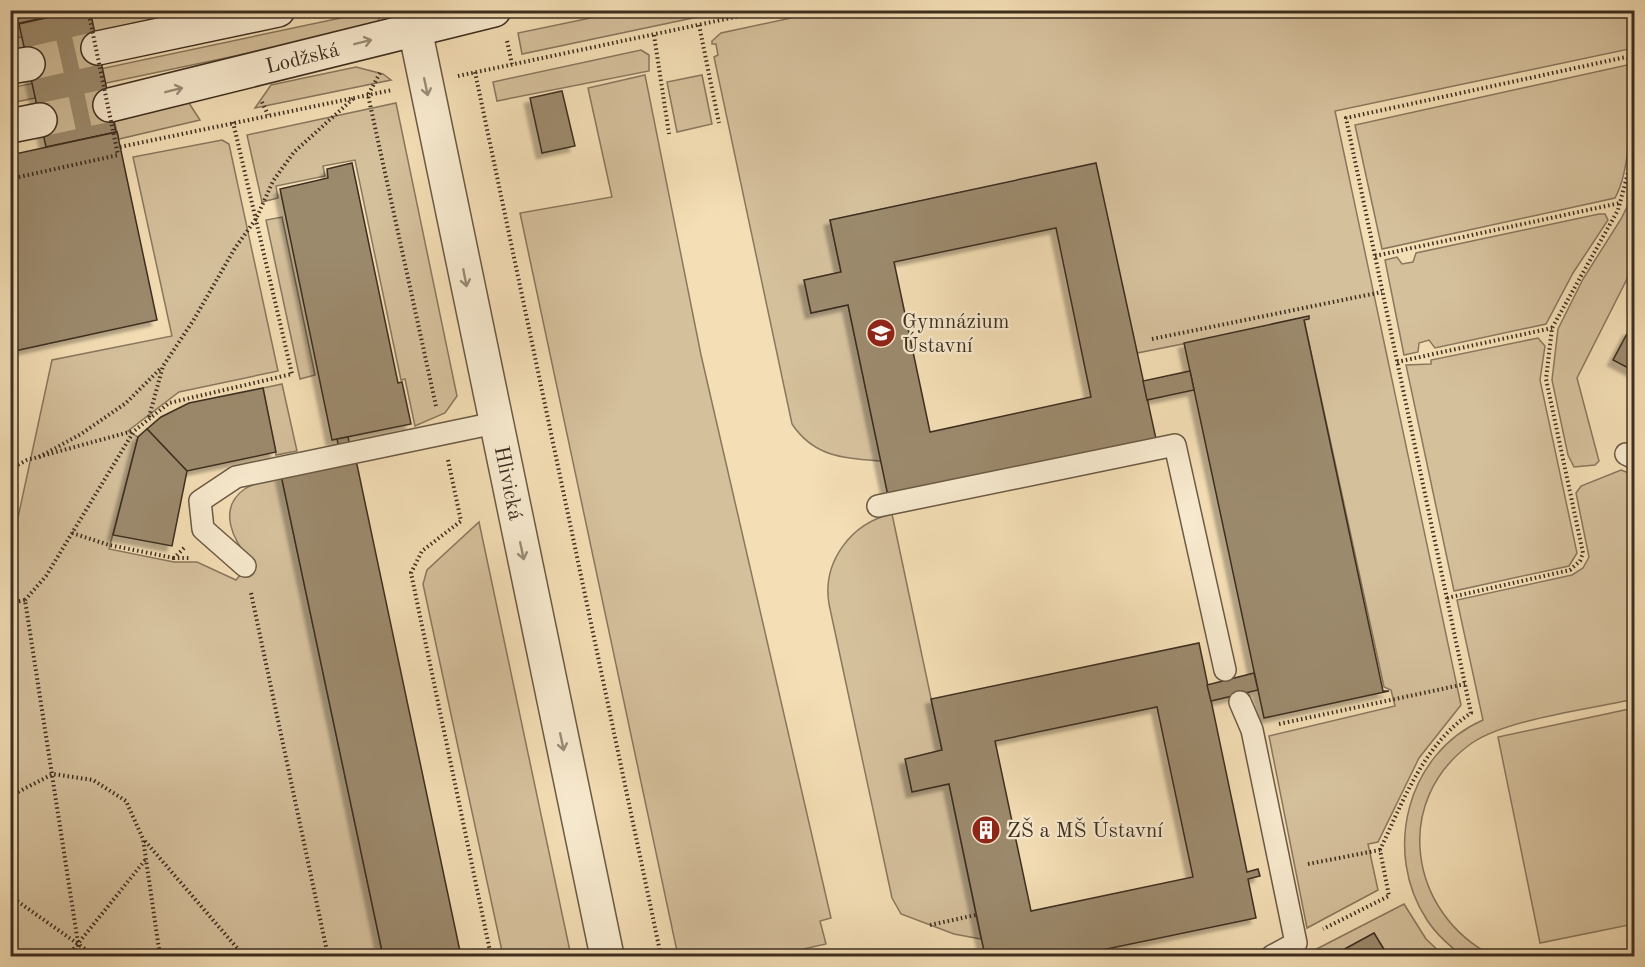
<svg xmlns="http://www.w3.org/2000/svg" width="1645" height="967" font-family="'Old Standard TT',serif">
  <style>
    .green { fill: #d5c09c; stroke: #89775e; stroke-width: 1.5 }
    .building { fill: #9c8a6d; stroke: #3d2e20; stroke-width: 1.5; fill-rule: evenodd; filter: url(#shadow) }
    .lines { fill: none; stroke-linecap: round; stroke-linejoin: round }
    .secondary-tunnel { stroke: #cfbb97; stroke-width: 33; stroke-dasharray: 33 16; stroke-linecap: butt }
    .lane-casing { stroke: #6b5a45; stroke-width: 24 }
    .street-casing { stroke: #6b5a45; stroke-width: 36 }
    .secondary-casing { stroke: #3d2e20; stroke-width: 36 }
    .path { stroke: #3d2e20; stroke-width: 4; stroke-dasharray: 1.5 3; stroke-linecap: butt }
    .lane { stroke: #f8eacf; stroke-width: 21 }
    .street { stroke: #f8eacf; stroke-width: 33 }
    .secondary { stroke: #f8eacf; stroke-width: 33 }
    .path-bridge { stroke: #3d2e20; stroke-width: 4; stroke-dasharray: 1.5 3; stroke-linecap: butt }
    .oneway { stroke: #9a8c78 }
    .labels { text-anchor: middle; stroke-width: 4.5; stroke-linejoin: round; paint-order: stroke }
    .street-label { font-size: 21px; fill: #3d2e20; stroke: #f8eacf }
    .poi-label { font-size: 21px; fill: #3d2e20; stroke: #f8eacf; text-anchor: start }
  </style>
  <defs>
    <filter id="shadow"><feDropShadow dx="-5.5" dy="5.5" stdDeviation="1.5" flood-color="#0004"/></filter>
  </defs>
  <rect width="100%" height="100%" fill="#f4deb5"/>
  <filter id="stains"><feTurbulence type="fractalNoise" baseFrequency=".00333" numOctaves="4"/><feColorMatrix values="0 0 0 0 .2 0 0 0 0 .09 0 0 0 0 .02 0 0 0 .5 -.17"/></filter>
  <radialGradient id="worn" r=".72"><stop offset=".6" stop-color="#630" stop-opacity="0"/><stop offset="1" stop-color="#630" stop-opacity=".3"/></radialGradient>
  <g class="green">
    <path d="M828 10 1634 11V48L1335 111 1461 705 1419 758 1378 842 1368 844 1378 890 1307 928 1269 736 1395 706 1391 690 1384 687 1304 320 1137 353 1095 164 830 220 841 272 804 280 811 313 848 305 881 461C843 458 814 457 792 424L714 57 718 55 716 44H712V41L721 33Z"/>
    <path d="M86 11H176L167 17 87 33 11 38V28Z"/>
    <path d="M624 11H726L522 54 518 33Z"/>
    <path d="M369 12H375L379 18 378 24 372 27 11 103 10 88Z"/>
    <path d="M641 50 649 55V71L497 101 493 82Z"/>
    <path d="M1627 65 1633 71C1630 106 1632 168 1615 198L1382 249 1355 125Z"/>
    <path d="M356 67 383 74 391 80 255 108 271 85Z"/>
    <path d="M645 75 701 355 831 918 820 921 826 944 772 956H678L520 213 612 197 588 88Z"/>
    <path d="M702 75 712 124 677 132 667 82Z"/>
    <path d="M189 103 200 120 119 139 114 120Z"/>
    <path d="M396 103 457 396 445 413 415 426 405 379 401 380 355 160 323 166 325 176 276 186 278 198 262 202 247 135Z"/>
    <path d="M222 140 229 144 278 371 179 392 128 431 138 437 109 549 174 562H197L236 580 252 561C233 542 216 508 246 488 255 483 271 479 281 475L383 956H11L10 613H13L11 550 52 360 172 336 133 157Z"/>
    <path d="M1634 171V265L1577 378 1599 461 1595 465 1574 467 1568 455 1552 380 1558 329 1583 279 1621 219 1627 207Z"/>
    <path d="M1599 214H1605L1608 220 1573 273 1546 324 1435 348 1429 340 1419 343 1418 352 1404 355 1385 260 1397 257 1402 264 1413 262 1416 253Z"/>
    <path d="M282 217 315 375 300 379 266 220Z"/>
    <path d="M1538 338 1545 346 1540 380 1577 553 1569 566 1454 591 1406 365 1431 364V360Z"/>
    <path d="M282 384 297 451 276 455 263 388Z"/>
    <path d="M1621 470 1634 475V699C1591 709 1507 719 1472 743 1391 800 1409 914 1493 956H1462C1449 945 1436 934 1427 920 1382 852 1407 753 1483 720L1457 600 1572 575 1583 568 1589 557 1576 493 1581 486Z"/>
    <path d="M892 514 942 750 906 759 912 791 949 784 981 939 954 934 901 914 892 898 829 604C822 562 851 523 892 514Z"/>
    <path d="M479 522 571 956H503L423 584 427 570Z"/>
    <path d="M1634 708V924L1540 943 1498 737Z"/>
    <path d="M1404 904 1426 939 1444 956H1388L1374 933 1332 956H1303Z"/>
  </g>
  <g class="building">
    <path d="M10 10H81L10 25Z"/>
    <path d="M81 10H90L116 132 46 147 19 24Z"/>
    <path d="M562 91 575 146 542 153 530 98Z"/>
    <path d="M117 132 157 320 10 352V155Z"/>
    <path d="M352 163 398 383 402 382 411 424 332 440 280 189 328 178 327 169Z"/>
    <path d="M1096 163 1156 439 888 496 848 305 811 313 804 280 841 272 830 220ZM1056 228 1091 397 930 432 894 262Z"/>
    <path d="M1309 316V319L1304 320 1383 691H1389L1264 718 1184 343Z"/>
    <path d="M1629 330 1634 332V371L1613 360Z"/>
    <path d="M1190 371 1194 390 1147 400 1143 381Z"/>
    <path d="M263 388 276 452 187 471 147 429 161 417 189 403Z"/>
    <path d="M147 429 187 471 172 546 113 535 138 437Z"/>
    <path d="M348 437 353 461 342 463 337 439Z"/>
    <path d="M356 460 461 956H383L281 475Z"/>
    <path d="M1199 643 1247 872 1258 869 1260 876 1248 879 1256 918 1073 956H985L949 784 912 792 905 759 942 750 931 699ZM1157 707 1193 877 1031 911 995 741Z"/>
    <path d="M1254 673 1258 690 1211 701 1207 685Z"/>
    <path d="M1374 933 1388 956H1332Z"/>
  </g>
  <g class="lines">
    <g class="secondary-tunnel">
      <path d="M28 64 98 48"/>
      <path d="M40 120 110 105"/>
    </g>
    <g class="lane-casing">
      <g id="lane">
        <path d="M1626 454 1634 458"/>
        <path d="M878 506 1175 445 1225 670"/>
        <path d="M245 566 203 529 200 501 236 477 495 423"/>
        <path d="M1240 702 1252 730 1296 943 1272 956"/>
      </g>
    </g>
    <g class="street-casing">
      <g id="street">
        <path id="s1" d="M411 10 607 956"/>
      </g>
    </g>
    <g class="secondary-casing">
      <g id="secondary">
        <path d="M98 48 278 10"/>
        <path d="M10 67 28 64"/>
        <path id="s2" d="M110 105 494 10"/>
        <path d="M10 126 40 120"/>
      </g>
    </g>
    <g class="path">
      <path d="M10 19 49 10"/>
      <path d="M699 25 719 123"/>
      <path d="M654 35 669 134"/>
      <path d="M507 41 512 64"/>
      <path d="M475 72 661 956"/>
      <path d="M380 73 368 95 436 406"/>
      <path d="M458 76 768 10"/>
      <path d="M262 102 268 115"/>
      <path d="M120 147 392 90"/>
      <path d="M10 179 118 155"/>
      <path d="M1375 256 1620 203"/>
      <path d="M1152 339 1382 292"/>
      <path d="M1397 362 1552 328"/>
      <path d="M149 417 163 366 193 321 235 248 256 219 273 181 294 152 354 98"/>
      <path d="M39 457 81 434 126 403 161 368"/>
      <path d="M448 460 461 521 422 551 411 573 491 956"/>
      <path d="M10 469 27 460 133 431"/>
      <path d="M72 533 109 545 174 558"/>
      <path d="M184 548 174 558H191"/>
      <path d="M251 593 328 956"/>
      <path d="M1447 598 1570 570 1580 561 1583 553 1546 379 1552 328 1618 210 1632 158 1634 119"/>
      <path d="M25 600 46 576 134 431 169 403 292 374 233 122"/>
      <path d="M10 603 25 600 80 956"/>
      <path d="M1279 724 1465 684"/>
      <path d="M10 796 53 774 93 780 126 801 143 839 160 956"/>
      <path d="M145 841 244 956"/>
      <path d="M1380 850C1403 801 1424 744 1471 713L1346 118 1626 57 1634 60"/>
      <path d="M1308 864 1380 850 1389 896 1323 929"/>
      <path d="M10 896 95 956"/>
      <path d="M930 925 976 915"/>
      <path d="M68 956 146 859"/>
    </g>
    <use href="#lane" class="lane"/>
    <use href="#street" class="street"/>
    <use href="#secondary" class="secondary"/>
    <path class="path-bridge" d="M88 10 118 155"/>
  </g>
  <defs><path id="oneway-shaft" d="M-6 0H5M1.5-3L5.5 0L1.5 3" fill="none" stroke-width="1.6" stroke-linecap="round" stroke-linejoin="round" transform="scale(1.5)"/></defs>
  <g class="oneway">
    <use href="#oneway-shaft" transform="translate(363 42) rotate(-14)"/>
    <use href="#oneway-shaft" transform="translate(426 87) rotate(78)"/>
    <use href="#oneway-shaft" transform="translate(174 90) rotate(-14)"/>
    <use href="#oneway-shaft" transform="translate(465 278) rotate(79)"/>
    <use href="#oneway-shaft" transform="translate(522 551) rotate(78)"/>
    <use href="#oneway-shaft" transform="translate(562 742) rotate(78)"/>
  </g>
  <defs>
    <g id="school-disc" transform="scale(1.5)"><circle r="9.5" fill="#8f2418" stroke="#f8eacf"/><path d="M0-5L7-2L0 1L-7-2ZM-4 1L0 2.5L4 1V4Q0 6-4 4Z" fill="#fff"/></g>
    <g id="building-disc" transform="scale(1.5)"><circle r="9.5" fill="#8f2418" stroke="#f8eacf"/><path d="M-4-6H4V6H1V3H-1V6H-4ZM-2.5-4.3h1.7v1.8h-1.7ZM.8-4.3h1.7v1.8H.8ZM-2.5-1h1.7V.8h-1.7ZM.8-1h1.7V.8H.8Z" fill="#fff"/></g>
  </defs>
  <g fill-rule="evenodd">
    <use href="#school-disc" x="881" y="333"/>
    <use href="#building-disc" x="986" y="830"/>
  </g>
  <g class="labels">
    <g class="street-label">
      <text dy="7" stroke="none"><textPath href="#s2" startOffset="198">Lodžská</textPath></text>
      <text dy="7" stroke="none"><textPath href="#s1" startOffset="483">Hlivická</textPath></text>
    </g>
    <g class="poi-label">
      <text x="902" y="328">Gymnázium<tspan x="902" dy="24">Ústavní</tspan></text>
      <text x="1007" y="837">ZŠ a MŠ Ústavní</text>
    </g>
  </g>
  <rect width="1645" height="967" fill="none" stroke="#f4deb5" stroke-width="36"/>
  <rect x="12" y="12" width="1621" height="943" fill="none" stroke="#3d2e20" stroke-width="3"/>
  <rect x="18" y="18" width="1609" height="931" fill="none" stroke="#3d2e20" stroke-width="1.5"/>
  <rect width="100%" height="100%" filter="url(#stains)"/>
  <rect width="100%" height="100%" fill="url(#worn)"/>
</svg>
